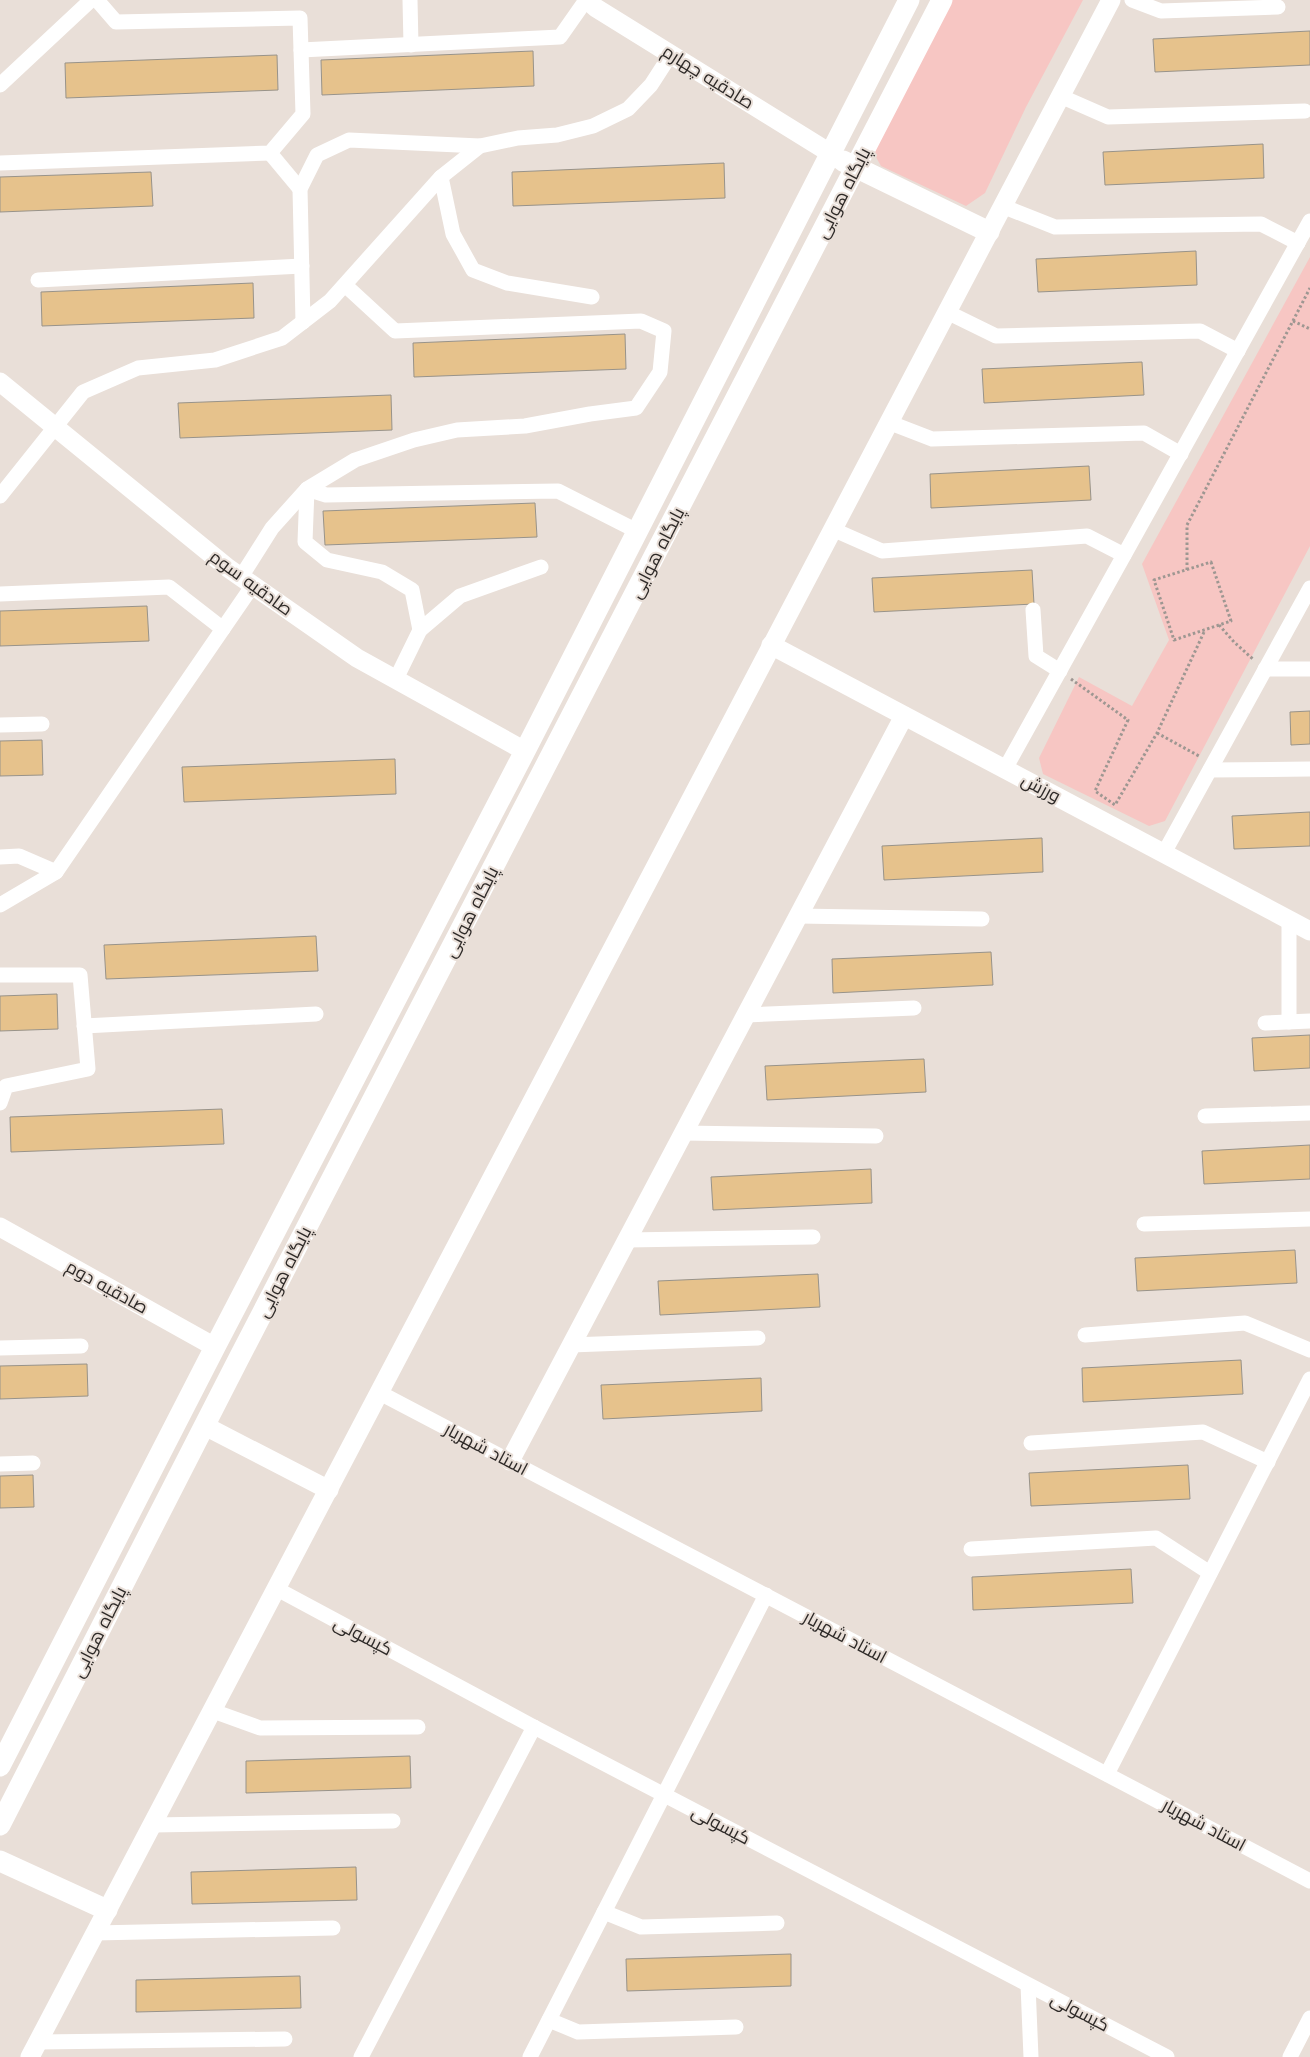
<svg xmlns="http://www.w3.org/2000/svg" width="1310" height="2057" font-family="Jost,Cairo,sans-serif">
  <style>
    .green { fill: #f7c6c3 }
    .building { fill: #e6c28c; stroke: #98938a }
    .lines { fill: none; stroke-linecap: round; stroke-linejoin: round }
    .path { stroke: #9e9792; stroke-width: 3; stroke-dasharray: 2.5 2.5; stroke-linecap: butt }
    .minor { stroke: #fff; stroke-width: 15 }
    .tertiary { stroke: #fff; stroke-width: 19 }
    .secondary { stroke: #fff; stroke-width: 21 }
    .labels { text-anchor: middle; stroke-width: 4; stroke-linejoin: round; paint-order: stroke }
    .street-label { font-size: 18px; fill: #2e2a28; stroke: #e9dfd8 }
  </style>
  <rect width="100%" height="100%" fill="#e9dfd8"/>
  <g class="green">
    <path d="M950 0H1083L1026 107 985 193 966 206 881 166 872 150Z"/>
    <path d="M1310 257V546L1165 821 1149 826 1043 774 1039 758 1079 677 1132 706 1169 640 1142 564Z"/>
  </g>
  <g class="building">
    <path d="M1310 31V65L1155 72 1153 39Z"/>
    <path d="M533 51 534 86 322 95 321 60Z"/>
    <path d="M277 55 278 90 66 98 65 63Z"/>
    <path d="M1263 144 1264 178 1105 185 1103 152Z"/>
    <path d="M724 163 725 198 513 206 512 172Z"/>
    <path d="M151 172 153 206 0 212V177Z"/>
    <path d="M1196 251 1197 285 1038 292 1036 259Z"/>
    <path d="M253 283 254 318 42 326 41 292Z"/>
    <path d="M625 334 626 369 414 377 413 343Z"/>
    <path d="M1142 362 1144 395 984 403 982 369Z"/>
    <path d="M391 395 392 430 180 438 178 403Z"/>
    <path d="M1089 466 1091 500 931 508 930 474Z"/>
    <path d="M535 503 537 537 325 545 323 511Z"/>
    <path d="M1032 570 1034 604 874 612 872 578Z"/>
    <path d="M147 606 149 641 0 646V611Z"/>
    <path d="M1310 711V744L1291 745 1290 712Z"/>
    <path d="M42 740 43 775 0 776V741Z"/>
    <path d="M395 759 396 794 184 802 182 767Z"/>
    <path d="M1310 812V846L1234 849 1232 816Z"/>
    <path d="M1042 838 1043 872 884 880 882 846Z"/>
    <path d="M316 936 318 971 106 979 104 945Z"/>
    <path d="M991 952 993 985 833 993 832 959Z"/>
    <path d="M57 994 58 1029 0 1031V996Z"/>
    <path d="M1310 1035V1068L1254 1071 1252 1038Z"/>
    <path d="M924 1059 926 1092 767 1100 765 1066Z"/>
    <path d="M222 1109 224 1144 11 1152 10 1117Z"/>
    <path d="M1310 1145V1179L1204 1184 1202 1151Z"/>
    <path d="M871 1169 872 1203 713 1210 711 1177Z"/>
    <path d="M1295 1250 1297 1283 1137 1291 1135 1258Z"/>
    <path d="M818 1274 820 1307 660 1315 658 1281Z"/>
    <path d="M1241 1360 1243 1394 1083 1402 1082 1368Z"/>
    <path d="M87 1364 88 1396 0 1399V1366Z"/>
    <path d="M761 1378 762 1411 603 1419 601 1385Z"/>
    <path d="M1188 1465 1190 1499 1031 1506 1029 1473Z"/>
    <path d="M33 1475 34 1507 0 1508V1476Z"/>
    <path d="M1131 1569 1133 1603 973 1610 972 1577Z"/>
    <path d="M410 1756 411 1788 246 1793V1761Z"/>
    <path d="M356 1867 357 1900 192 1904 191 1872Z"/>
    <path d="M791 1954V1986L627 1991 626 1959Z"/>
    <path d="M300 1976 301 2008 136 2012V1980Z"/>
  </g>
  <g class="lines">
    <g class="path">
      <path d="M1293 321 1310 329"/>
      <path d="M1211 562 1231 621 1174 640 1154 580Z"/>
      <path d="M1187 570V525L1310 288"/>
      <path d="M1219 625 1234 642 1254 660"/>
      <path d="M1071 679 1128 720 1095 791 1115 805 1157 733 1205 630"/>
      <path d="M1157 733 1199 756"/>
    </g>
    <g class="minor">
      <path d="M410 0 411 45"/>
      <path d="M1132 0 1161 11 1278 7"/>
      <path d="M301 50 560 37 586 0"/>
      <path d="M0 85 91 0"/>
      <path d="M1060 96 1108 117 1305 111"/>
      <path d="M270 153 300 189"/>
      <path d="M0 163 270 153 303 114 300 18 116 22 97 0"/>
      <path d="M441 177 453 234 473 270 507 283 592 297"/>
      <path d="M1002 206 1055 227 1261 224 1298 243"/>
      <path d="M38 280 302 266"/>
      <path d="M947 312 996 336 1200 331 1238 351"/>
      <path d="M303 322 300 189 317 155 349 140 480 146"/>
      <path d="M888 422 932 439 1144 433 1181 454"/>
      <path d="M0 496 83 392 138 368 215 360 282 338 330 301 441 177 480 146 518 138 557 135 593 126 628 109 651 85 671 54"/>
      <path d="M832 529 882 551 1087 536 1124 555"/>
      <path d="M241 577 272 528 307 489 355 460 414 440 457 430 525 426 590 414 636 408 660 372 664 331 641 321 395 331 345 285"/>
      <path d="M0 594 169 587 223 629"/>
      <path d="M1033 610 1036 656 1060 671"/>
      <path d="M420 630 412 590 382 572 327 560 305 542 307 489 326 495 558 491 637 531"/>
      <path d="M1265 669H1310"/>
      <path d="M396 679 420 630 460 596 541 567"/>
      <path d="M0 725 42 724"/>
      <path d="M1005 769 1310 221"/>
      <path d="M1210 770 1310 769"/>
      <path d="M1164 853 1310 588"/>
      <path d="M0 857 19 856 56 872"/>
      <path d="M0 905 56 872 253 585"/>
      <path d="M798 916 982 919"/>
      <path d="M0 975H80L88 1069 6 1086 0 1103"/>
      <path d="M746 1015 914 1008"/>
      <path d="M1289 1022V919"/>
      <path d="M1265 1023 1310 1021"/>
      <path d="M84 1026 316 1014"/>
      <path d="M1205 1116 1310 1113"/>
      <path d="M683 1133 876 1136"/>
      <path d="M1144 1224 1310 1219"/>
      <path d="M627 1240 813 1237"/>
      <path d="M1085 1335 1245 1323 1310 1350"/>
      <path d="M571 1345 758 1338"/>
      <path d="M0 1348 81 1346"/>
      <path d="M380 1393 1310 1881"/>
      <path d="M1031 1443 1203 1432 1268 1462"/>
      <path d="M0 1464 33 1463"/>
      <path d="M971 1549 1156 1538 1210 1573"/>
      <path d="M277 1589 534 1727 1167 2057"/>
      <path d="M213 1711 260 1728 418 1727"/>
      <path d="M1107 1774 1310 1379"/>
      <path d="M153 1825 393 1821"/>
      <path d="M604 1912 641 1927 777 1923"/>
      <path d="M95 1933 333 1928"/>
      <path d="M1028 1985 1031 2057"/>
      <path d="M549 2020 578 2032 736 2027"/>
      <path d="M38 2042 285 2039"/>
      <path d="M361 2057 534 1727"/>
      <path d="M530 2057 766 1595"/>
      <path d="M1290 2057 1310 2018"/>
    </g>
    <g class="tertiary">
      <path d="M587 0 596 8 830 153"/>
      <path d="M0 382 228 568 357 658 525 751"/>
      <path d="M771 645 1310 931"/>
      <path d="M0 1227 215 1347"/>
      <path d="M205 1426 329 1490"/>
      <path d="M510 1461 904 716"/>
      <path d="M30 2057 1111 0"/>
    </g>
    <g class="secondary">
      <path d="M843 161 989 232"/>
      <path d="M0 1766 215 1347 525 751 909 0"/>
      <path d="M0 1825 238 1360 942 0"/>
      <path d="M0 1861 107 1910"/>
    </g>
  </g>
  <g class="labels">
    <g class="street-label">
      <text transform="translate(708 77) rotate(32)" y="6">صادقیه چهارم</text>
      <text transform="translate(843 193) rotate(-63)" y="6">پایگاه هوایی</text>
      <text transform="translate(657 553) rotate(-63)" y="6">پایگاه هوایی</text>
      <text transform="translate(251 583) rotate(36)" y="6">صادقیه سوم</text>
      <text transform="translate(1041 788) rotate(28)" y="6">ورزش</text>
      <text transform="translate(471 912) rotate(-63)" y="6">پایگاه هوایی</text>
      <text transform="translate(284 1272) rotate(-63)" y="6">پایگاه هوایی</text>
      <text transform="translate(107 1287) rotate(29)" y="6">صادقیه دوم</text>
      <text transform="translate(486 1449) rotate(28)" y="6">استاد شهریار</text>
      <text transform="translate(99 1632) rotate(-63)" y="6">پایگاه هوایی</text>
      <text transform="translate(363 1636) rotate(28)" y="6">کپسولی</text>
      <text transform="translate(845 1637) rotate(28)" y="6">استاد شهریار</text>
      <text transform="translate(721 1825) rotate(28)" y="6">کپسولی</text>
      <text transform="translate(1204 1825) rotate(28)" y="6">استاد شهریار</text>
      <text transform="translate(1080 2012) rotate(28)" y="6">کپسولی</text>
    </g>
  </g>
</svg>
